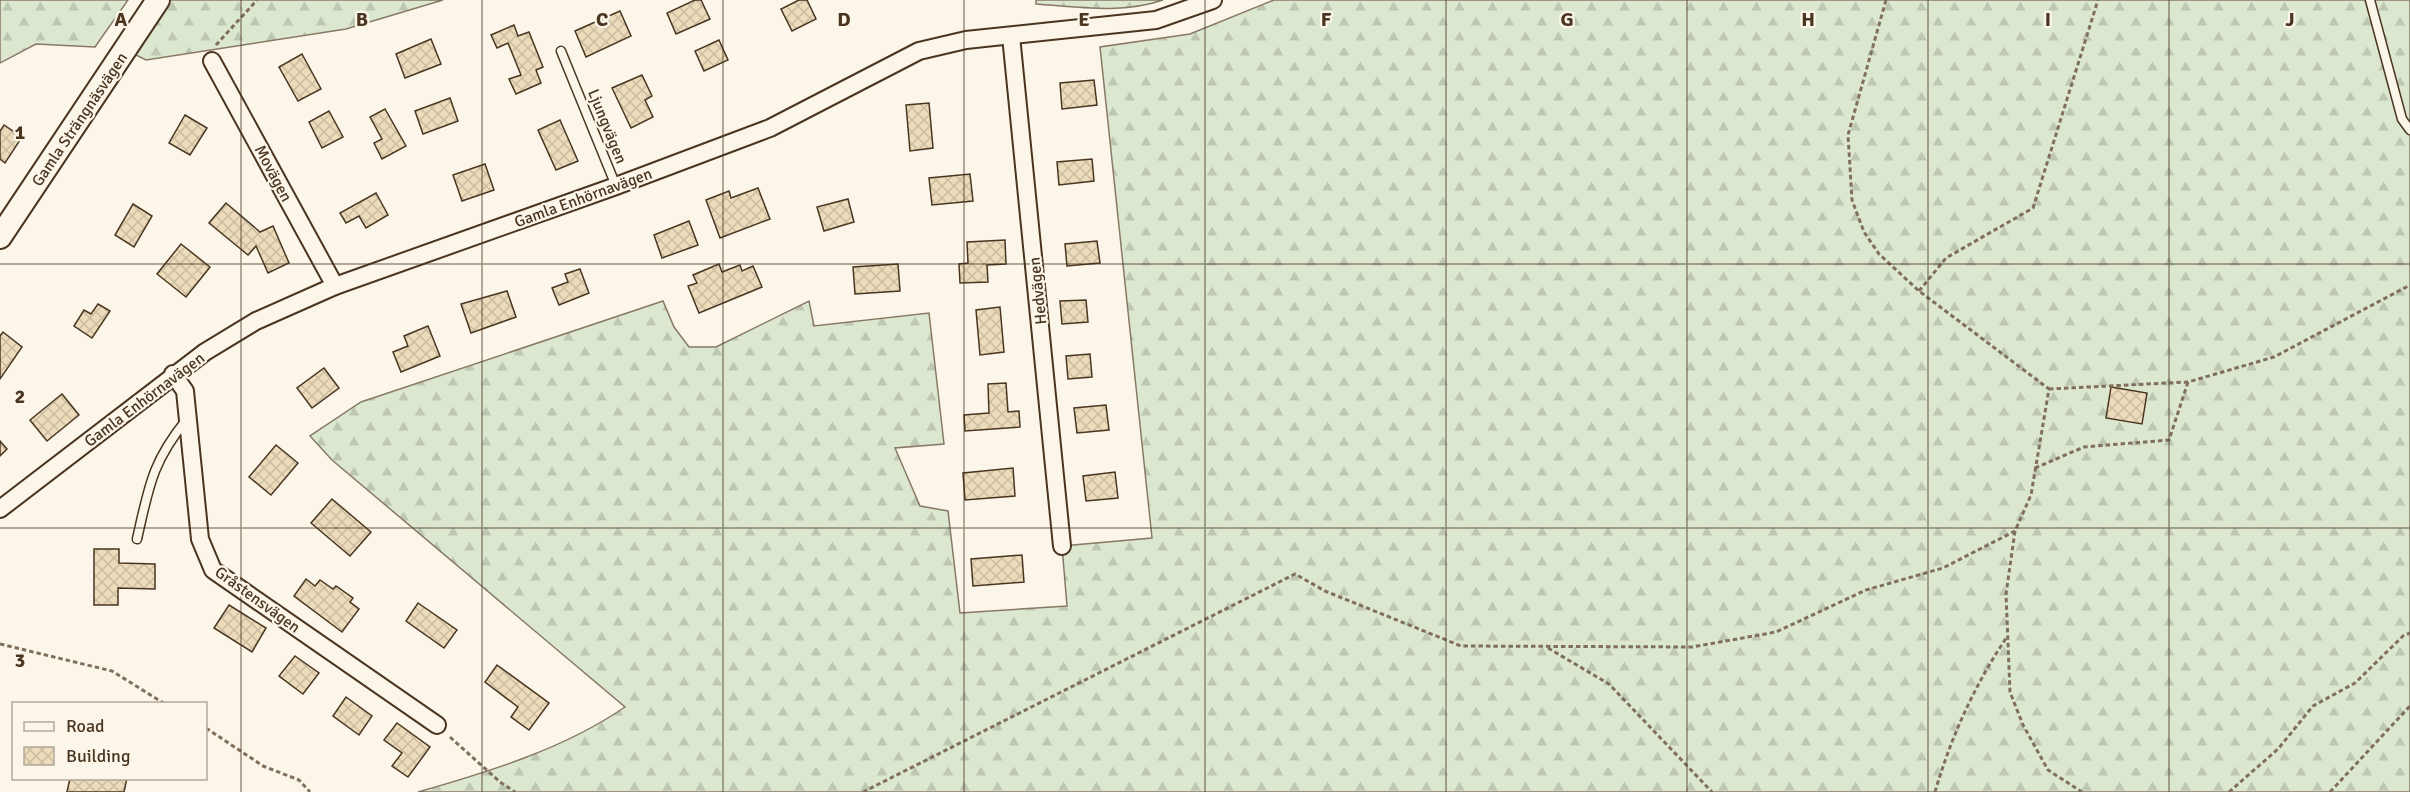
<svg xmlns="http://www.w3.org/2000/svg" width="2410" height="792" font-family="Signika,sans-serif">
  <style>
    .forest { fill: url(#forest-firs); stroke: #887966; stroke-width: 1.5 }
    .building { fill: url(#building-cross-hatch); stroke: #4a3520; stroke-width: 1.5 }
    .lines { fill: none; stroke-linecap: round; stroke-linejoin: round }
    .service-casing { stroke: #4a3520; stroke-width: 11 }
    .minor-casing { stroke: #4a3520; stroke-width: 20 }
    .secondary-casing { stroke: #4a3520; stroke-width: 26 }
    .path { stroke: #7f6f5c; stroke-width: 3; stroke-dasharray: 4.5 3; stroke-linecap: butt }
    .service { stroke: #fbf6e9; stroke-width: 8 }
    .minor { stroke: #fbf6e9; stroke-width: 16 }
    .secondary { stroke: #fbf6e9; stroke-width: 22 }
    .grid { fill: none; stroke: #4a3520; stroke-width: 1.5; stroke-opacity: 0.55 }
    .labels { text-anchor: middle; stroke-width: 4.5; stroke-linejoin: round; paint-order: stroke }
    .street-label { font-size: 16px; fill: #4a3520; stroke: #fbf6e9 }
    .grid-label { font-size: 20px; text-anchor: middle; font-weight: bold; fill: #4a3520; stroke: #fbf6e9; stroke-width: 4.5; stroke-linejoin: round; paint-order: stroke }
  </style>
  <defs>
    <pattern id="forest-firs" width="22" height="20" patternUnits="userSpaceOnUse" patternTransform="scale(1.5)"><rect width="22" height="20" fill="#dce7d0"/><path d="M5 1l3.5 6h-7zM16 11l3.5 6h-7z" fill="#bec7b2"/></pattern>
    <pattern id="building-cross-hatch" width="8" height="8" patternUnits="userSpaceOnUse" patternTransform="scale(1.5)"><rect width="8" height="8" fill="#ecdcbc"/><path d="M0 0l8 8M0 8l8-8" fill="none" stroke="#ccbda1"/></pattern>
  </defs>
  <rect width="100%" height="100%" fill="#fbf6e9"/>
  <g class="forest">
    <path d="M0 0H128L95 47 36 44 0 63Z"/>
    <path d="M167 0H443L346 29 146 60 132 53Z"/>
    <path d="M1036 0H1163C1123 14 1078 7 1036 4Z"/>
    <path d="M1274 0H2410V792H418C488 772 564 749 625 707L332 460 310 436 361 402 663 301 674 327 689 347H716L809 301 814 326 929 313 944 444 895 448 920 506 948 511 960 613 1067 606 1062 546 1152 538 1100 47 1190 34Z"/>
  </g>
  <g class="building">
    <path d="M695 0H701L710 19 676 34 667 13Z"/>
    <path d="M799 0H807L816 19 792 31 781 9Z"/>
    <path d="M620 11 631 36 586 57 575 31Z"/>
    <path d="M514 25 518 36 529 32 543 67 536 70 541 83 516 94 509 79 521 75 508 43 497 48 491 35Z"/>
    <path d="M431 39 441 64 405 78 396 54Z"/>
    <path d="M719 40 728 60 704 71 695 51Z"/>
    <path d="M302 54 321 89 298 101 279 67Z"/>
    <path d="M642 75 652 96 645 100 653 117 631 128 612 88Z"/>
    <path d="M1094 80 1097 105 1062 109 1060 83Z"/>
    <path d="M450 98 458 121 423 134 415 111Z"/>
    <path d="M929 103 933 148 910 151 906 105Z"/>
    <path d="M385 109 406 146 382 159 374 143 382 139 370 117Z"/>
    <path d="M329 111 343 137 322 148 309 122Z"/>
    <path d="M185 115 207 128 190 155 169 143Z"/>
    <path d="M560 120 578 161 556 170 538 130Z"/>
    <path d="M4 125 22 137 5 163 0 159V131Z"/>
    <path d="M1092 159 1094 181 1059 185 1057 162Z"/>
    <path d="M485 164 494 190 462 201 453 175Z"/>
    <path d="M970 174 973 201 932 205 929 178Z"/>
    <path d="M758 188 770 219 720 238 706 200 729 191 731 198Z"/>
    <path d="M376 193 388 215 366 228 359 216 346 223 340 213Z"/>
    <path d="M848 199 854 222 824 231 817 207Z"/>
    <path d="M226 203 260 232 273 226 289 263 268 273 256 246 248 255 209 223Z"/>
    <path d="M133 204 152 216 134 247 115 235Z"/>
    <path d="M689 221 698 245 662 258 654 235Z"/>
    <path d="M1005 240 1006 264 987 265 988 282 960 283 959 264 968 263 967 242Z"/>
    <path d="M1097 241 1100 263 1067 266 1065 244Z"/>
    <path d="M181 244 210 267 186 297 157 274Z"/>
    <path d="M719 264 722 272 740 265 742 271 753 266 762 287 699 313 688 286 697 283 693 275Z"/>
    <path d="M898 264 900 291 855 294 853 267Z"/>
    <path d="M580 269 589 293 559 305 552 288 568 282 565 274Z"/>
    <path d="M507 291 516 317 471 333 461 304Z"/>
    <path d="M1086 300 1088 322 1062 324 1060 301Z"/>
    <path d="M98 304 110 311 92 338 74 326 84 310 91 314Z"/>
    <path d="M1000 307 1004 352 980 355 976 310Z"/>
    <path d="M428 326 440 356 401 372 393 352 408 346 404 336Z"/>
    <path d="M3 332 22 347 0 379V336Z"/>
    <path d="M1090 354 1092 377 1068 379 1066 356Z"/>
    <path d="M324 368 339 388 312 408 297 388Z"/>
    <path d="M1006 383 1008 412 1019 411 1020 427 965 431 964 415 989 413 988 384Z"/>
    <path d="M2111 387 2147 393 2142 424 2106 418Z"/>
    <path d="M62 394 79 415 47 441 30 420Z"/>
    <path d="M1106 405 1109 430 1077 433 1074 408Z"/>
    <path d="M0 441 7 449 0 456Z"/>
    <path d="M276 445 298 463 271 495 249 477Z"/>
    <path d="M1013 468 1015 496 965 500 963 473Z"/>
    <path d="M1115 472 1118 498 1086 501 1083 476Z"/>
    <path d="M332 499 371 532 350 556 311 523Z"/>
    <path d="M94 549H119V563L155 564V589L118 588V605H94Z"/>
    <path d="M1022 555 1024 582 973 586 971 559Z"/>
    <path d="M306 579 315 586 320 580 333 589 336 586 353 598 350 602 359 609 342 632 294 596Z"/>
    <path d="M418 603 457 630 444 648 406 621Z"/>
    <path d="M229 605 266 628 252 652 214 628Z"/>
    <path d="M295 656 319 673 303 694 279 676Z"/>
    <path d="M497 665 549 703 529 730 511 717 518 707 485 682Z"/>
    <path d="M346 697 372 716 359 735 333 716Z"/>
    <path d="M397 723 430 747 408 777 392 766 402 753 384 740Z"/>
    <path d="M70 778H127L124 792H67Z"/>
  </g>
  <g class="lines">
    <g class="service-casing">
      <g id="service">
        <path d="M2370 0 2402 119 2410 130"/>
        <path d="M561 51 616 186"/>
        <path d="M137 539C149 486 152 462 187 419"/>
      </g>
    </g>
    <g class="minor-casing">
      <g id="minor">
        <path d="M1011 36 1062 546"/>
        <path d="M212 61 335 286"/>
        <path d="M173 374 185 391 200 539 213 570 437 725"/>
        <path d="M0 509 205 352 256 321 335 286 616 186 770 128 919 51 966 40 1156 20 1213 0"/>
      </g>
    </g>
    <g class="secondary-casing">
      <path id="secondary" d="M0 237 158 0"/>
    </g>
    <g class="path">
      <path d="M216 45 257 0"/>
      <path d="M1919 291 1946 258 2033 208 2098 0"/>
      <path d="M2049 389 2188 382 2274 357 2410 285"/>
      <path d="M2035 468 2084 447 2169 440 2188 382"/>
      <path d="M2015 531 2006 594 2010 692 2023 725 2048 770 2082 792"/>
      <path d="M0 644 112 671 165 704"/>
      <path d="M1548 648 1609 684 1712 792"/>
      <path d="M206 728 263 766 299 780 310 792"/>
      <path d="M450 737 500 782 515 792"/>
      <path d="M863 792 1295 574 1325 591 1461 646 1692 647 1776 632 1866 590 1943 568 2015 531 2031 495 2049 389 1919 291 1879 254 1864 232 1852 200 1848 135 1886 0"/>
      <path d="M1935 792C1951 737 1975 684 2007 637"/>
      <path d="M2229 792 2278 749 2313 706 2355 683 2403 636 2410 633"/>
      <path d="M2330 792 2410 706"/>
    </g>
    <use href="#service" class="service"/>
    <use href="#minor" class="minor"/>
    <use href="#secondary" class="secondary"/>
  </g>
  <path class="grid" d="M241 0V792M482 0V792M723 0V792M964 0V792M1205 0V792M1446 0V792M1687 0V792M1928 0V792M2169 0V792M0 264H2410M0 528H2410"/>
  <g class="labels">
    <g class="street-label">
      <text transform="translate(79 119) rotate(-56)" y="6">Gamla Strängnäsvägen</text>
      <text transform="translate(608 126) rotate(68)" y="6">Ljungvägen</text>
      <text transform="translate(274 173) rotate(62)" y="6">Movägen</text>
      <text transform="translate(583 197) rotate(-20)" y="6">Gamla Enhörnavägen</text>
      <text transform="translate(1037 291) rotate(-96)" y="6">Hedvägen</text>
      <text transform="translate(144 399) rotate(-37)" y="6">Gamla Enhörnavägen</text>
      <text transform="translate(258 599) rotate(36)" y="6">Gråstensvägen</text>
    </g>
  </g>
  <g class="grid-label">
    <text x="121" y="26">A</text>
    <text x="362" y="26">B</text>
    <text x="602" y="26">C</text>
    <text x="844" y="26">D</text>
    <text x="1084" y="26">E</text>
    <text x="1326" y="26">F</text>
    <text x="1567" y="26">G</text>
    <text x="1808" y="26">H</text>
    <text x="2048" y="26">I</text>
    <text x="2290" y="26">J</text>
    <text x="20" y="139">1</text>
    <text x="20" y="403">2</text>
    <text x="20" y="667">3</text>
  </g>
  <rect x="12" y="702" width="195" height="78" fill="#fbf6e9" stroke="#b4a999" stroke-width="1.5"/>
  <rect x="24" y="722" width="30" height="9" fill="#fbf6e9" stroke="#b4a999" stroke-width="1.5"/>
  <text x="66" y="732" font-size="18" fill="#4a3520">Road</text>
  <rect x="24" y="747" width="30" height="18" fill="url(#building-cross-hatch)" stroke="#b4a999" stroke-width="1.5"/>
  <text x="66" y="762" font-size="18" fill="#4a3520">Building</text>
</svg>
